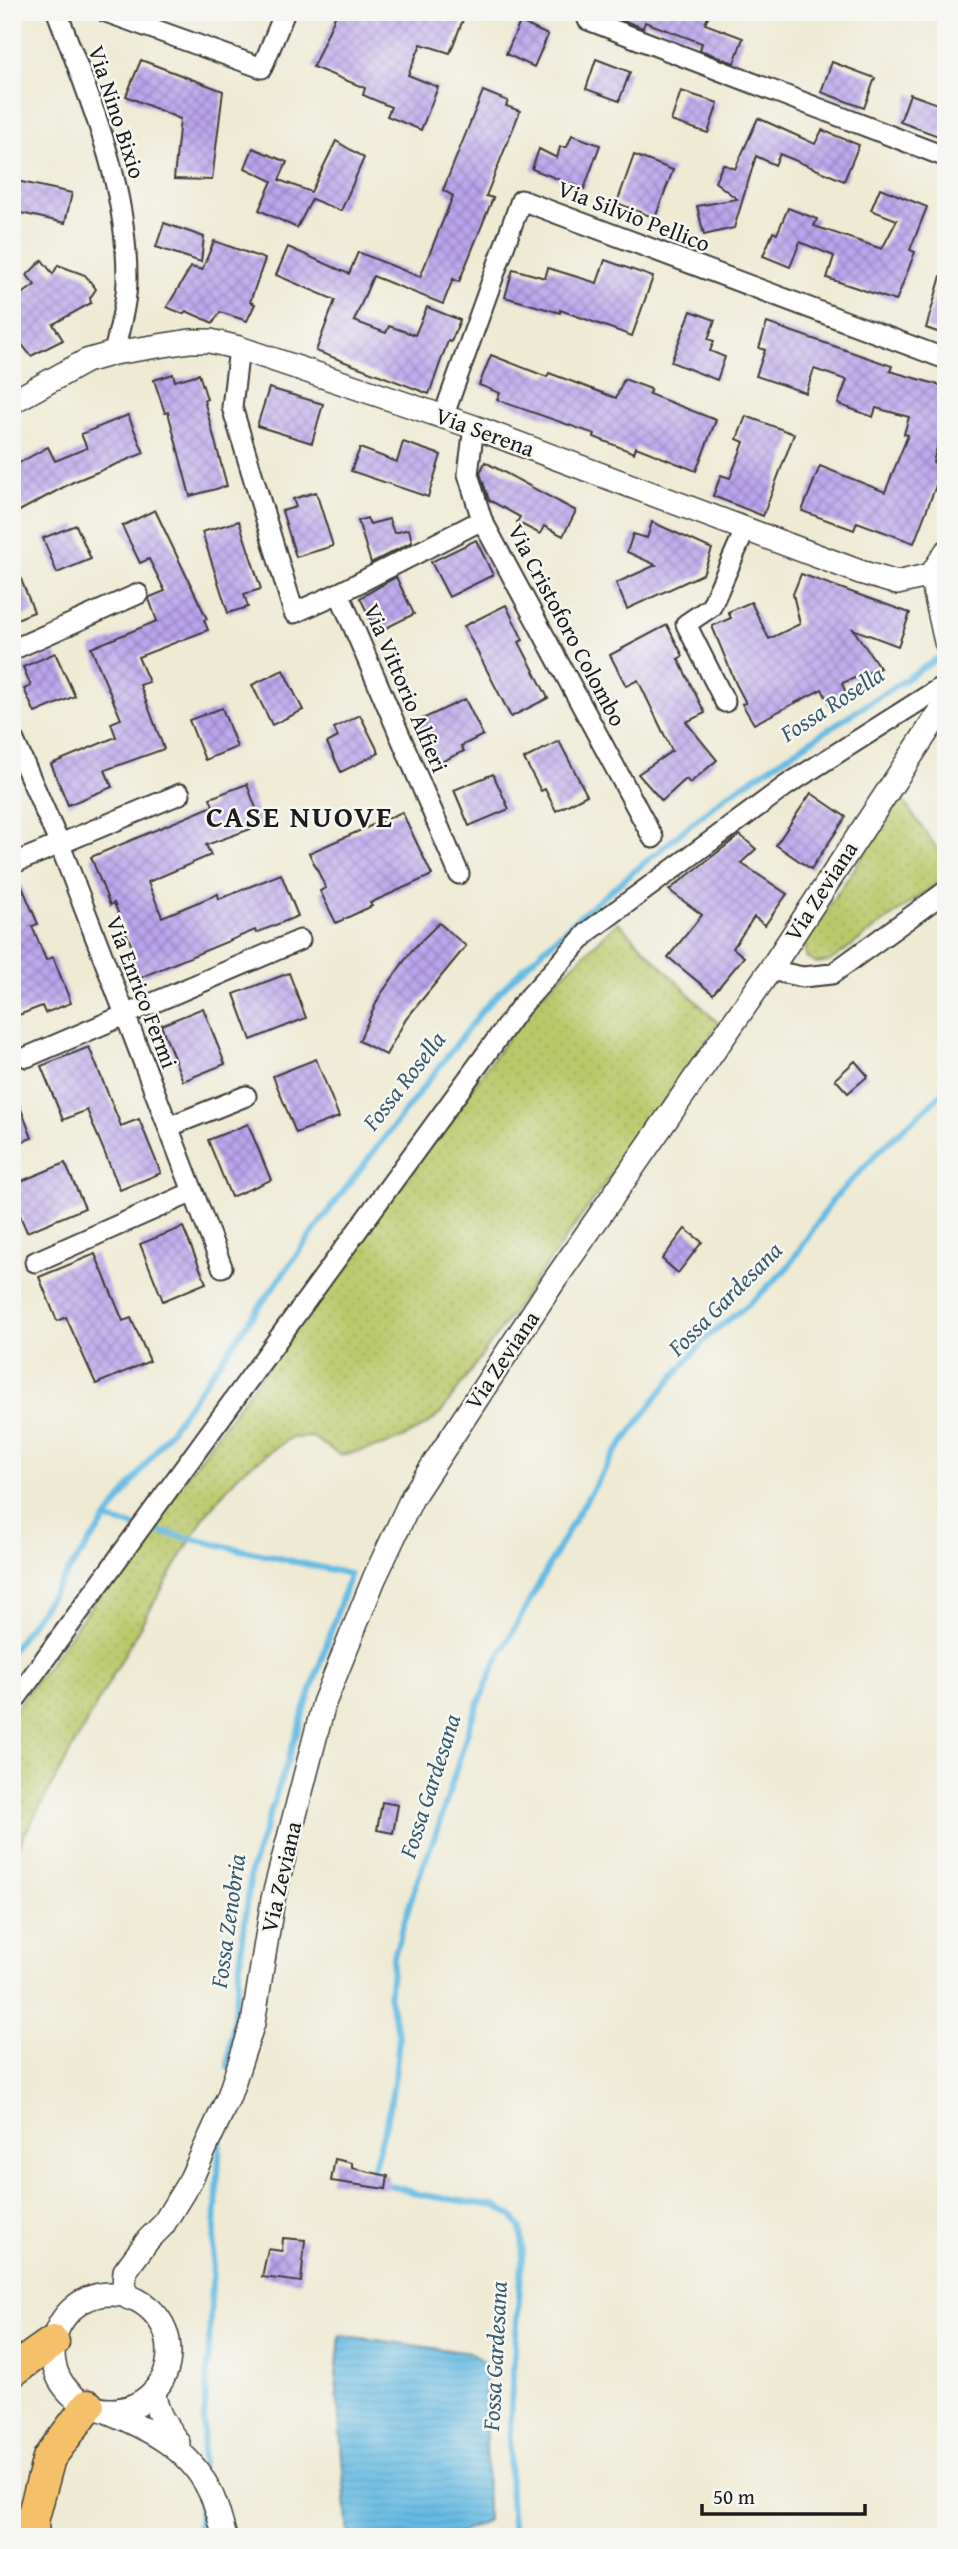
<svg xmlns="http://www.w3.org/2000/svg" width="958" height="2549" font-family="'Gentium Book Plus',serif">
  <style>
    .grass { fill: url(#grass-dots); stroke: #6a7244; stroke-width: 2 }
    .water { fill: url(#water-rules); stroke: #416c80; stroke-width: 2 }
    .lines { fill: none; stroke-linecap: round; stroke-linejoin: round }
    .stream { stroke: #66bbe3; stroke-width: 6 }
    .building { fill: url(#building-cross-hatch) }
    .minor-casing { stroke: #3c3b38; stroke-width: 23 }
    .tertiary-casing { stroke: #3c3b38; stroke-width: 26 }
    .trunk-casing { stroke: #3c3b38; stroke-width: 35 }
    .minor { stroke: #fff; stroke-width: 19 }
    .tertiary { stroke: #fff; stroke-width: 23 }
    .trunk { stroke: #f4c16a; stroke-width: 32 }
    .labels { text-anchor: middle; stroke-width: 5; stroke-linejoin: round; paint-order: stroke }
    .street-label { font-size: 23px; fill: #1c1c1c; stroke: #f6f6f2 }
    .water-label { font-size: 24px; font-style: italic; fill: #3a5c6c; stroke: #f6f6f2 }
    .district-label { font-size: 30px; font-weight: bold; letter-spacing: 2px; fill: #1c1c1c; stroke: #f6f6f2 }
  </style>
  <defs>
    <pattern id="grass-dots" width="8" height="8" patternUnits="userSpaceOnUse" patternTransform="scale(1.75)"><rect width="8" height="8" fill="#b9c96b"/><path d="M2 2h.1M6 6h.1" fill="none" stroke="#9eac5c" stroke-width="1.8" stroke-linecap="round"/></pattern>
    <pattern id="water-rules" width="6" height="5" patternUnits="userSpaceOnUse" patternTransform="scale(1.75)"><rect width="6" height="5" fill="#66bbe3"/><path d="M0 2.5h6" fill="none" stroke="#58a0c2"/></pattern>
    <pattern id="building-cross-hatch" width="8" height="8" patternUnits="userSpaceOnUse" patternTransform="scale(1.75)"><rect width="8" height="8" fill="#baa4ed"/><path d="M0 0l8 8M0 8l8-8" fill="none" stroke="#9685bf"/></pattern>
  </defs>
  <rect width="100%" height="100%" fill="#f6f6f2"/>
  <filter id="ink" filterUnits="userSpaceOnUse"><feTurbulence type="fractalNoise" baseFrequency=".0143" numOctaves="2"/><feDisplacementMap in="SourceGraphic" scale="14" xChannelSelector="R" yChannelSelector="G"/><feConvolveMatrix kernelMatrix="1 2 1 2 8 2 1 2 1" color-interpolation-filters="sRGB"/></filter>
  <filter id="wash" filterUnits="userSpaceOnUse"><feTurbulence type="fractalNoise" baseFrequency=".00686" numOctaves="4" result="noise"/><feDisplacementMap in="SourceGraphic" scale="28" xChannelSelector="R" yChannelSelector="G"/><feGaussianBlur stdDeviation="1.57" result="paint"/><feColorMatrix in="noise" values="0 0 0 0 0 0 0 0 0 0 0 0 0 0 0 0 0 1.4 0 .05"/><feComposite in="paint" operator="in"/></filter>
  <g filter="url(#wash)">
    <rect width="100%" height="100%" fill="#eeead4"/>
    <g class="grass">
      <path d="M902 799 946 861V877L830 961 816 963 807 958 804 948 811 932Z"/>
      <path d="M618 922 719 1024 440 1414C412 1439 377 1449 340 1455L312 1437 290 1438 239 1474 206 1514 138 1630 12 1857V1714L534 1003Z"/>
    </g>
    <path class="water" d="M340 2335 470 2353 485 2364 487 2520 451 2537H348L336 2377Z"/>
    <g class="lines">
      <g class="stream">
        <path d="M107 1520 350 1574 251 1870 228 2067"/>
        <path d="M12 1650 332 1206 485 1007 520 971 579 917 724 797 946 653"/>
        <path d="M371 2177 389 2113 396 2069 399 2036 389 1999 393 1959 415 1887 439 1825 471 1721 497 1660 574 1520 613 1456 660 1393 707 1337 755 1299 788 1267 831 1202 884 1146 946 1090"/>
        <path d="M378 2182 422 2195 495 2206 511 2215 521 2228 523 2249C516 2345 503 2441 513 2537"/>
        <path d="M202 2465 220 2137"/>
        <path d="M198 2537 201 2490"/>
      </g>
    </g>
    <g id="blocks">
      <g class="building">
        <path d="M337 12H452L464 17 450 53 421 44 408 75 438 87 421 130 387 116 391 107 363 95 365 88 313 67Z"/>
        <path d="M602 12H710L705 24 743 38 734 63 700 50 702 43 645 22 643 28Z"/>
        <path d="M520 22 548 35 534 67 506 54Z"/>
        <path d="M596 59 630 72 619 101 586 89Z"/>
        <path d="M141 60 223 91 212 180 174 179 180 119 126 96Z"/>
        <path d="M832 62 875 78 864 108 821 92Z"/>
        <path d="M483 91 508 101 506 106 520 111 486 196 493 198 459 282 453 279 443 304 373 276 354 321 386 333 389 326 415 335 427 307 460 320 451 342 448 341 429 394 316 351 335 300 276 275 288 247 349 274 358 252 420 277 453 196 443 190Z"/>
        <path d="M681 91 718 103 708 133 671 121Z"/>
        <path d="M910 94 946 107V124L941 137 900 122Z"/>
        <path d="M758 118 815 144 822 130 859 145 844 181 780 154 775 165 756 156 734 228 704 235 697 206 737 199 715 182 723 164 735 169Z"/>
        <path d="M572 135 600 145 584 189 532 169 539 149 557 158 560 147H567Z"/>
        <path d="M336 141 364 158 341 211 312 199 297 228 259 210 272 181 245 168 253 148 287 162 279 180 311 192Z"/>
        <path d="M634 155 673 170 655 218 617 203Z"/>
        <path d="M12 180 72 193 65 223 12 211Z"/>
        <path d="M880 188 927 207 910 250 915 252 896 301 827 278 834 256 800 242 790 267 763 256 773 232 777 234 788 208 817 219 814 226 882 249 897 220 871 210Z"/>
        <path d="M164 223 204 237 201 262 156 247Z"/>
        <path d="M214 241 265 259 250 302 255 304 247 321 220 312 213 323 186 311 183 314 167 307 191 267 202 270Z"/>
        <path d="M42 260 53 274 58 265 85 275 96 289 90 298 91 303 53 324 63 340 31 356 12 332V301L35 285 27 275Z"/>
        <path d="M605 260 653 277 632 336 560 310V313L505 297 513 269 545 278 548 268 597 283Z"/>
        <path d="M941 276H946V335L926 328Z"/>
        <path d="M691 311 715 320 708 339 714 341 710 351 725 357 717 380 671 362Z"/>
        <path d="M767 323 892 366 890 371 946 387V410L940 429 942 430 933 462 943 467 914 543 857 522 854 530 802 511 820 466 885 492 908 435 904 434 909 417 876 408 873 417 838 404 847 380 814 369 806 393 756 376 765 350 759 348Z"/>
        <path d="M491 355 547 377 549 373 616 398 624 379 651 389 649 394 716 420 696 471 636 447 634 453 594 437 595 434 497 400 500 393 479 385Z"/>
        <path d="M173 374 175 381 199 374 207 399 204 400 227 486 190 496 168 412 165 413 154 380Z"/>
        <path d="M269 388 323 404 312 443 257 426Z"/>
        <path d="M128 415 144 453 73 482 12 515V467L48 447 55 461 87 448 81 434Z"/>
        <path d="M746 416 794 434 763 516 713 496 721 475 730 478 744 442 737 439Z"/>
        <path d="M403 442 441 455 428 497 351 471 360 448 397 462Z"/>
        <path d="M485 462 576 511 563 536 544 526 540 534 517 522 520 517 489 500 480 473Z"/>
        <path d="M316 492 333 546 296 557 282 511 296 507 293 499Z"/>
        <path d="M155 510 207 619 204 620 208 630 138 657 149 682 140 685 164 749 105 770 112 787 68 805 51 764 116 737 111 723 121 719 91 648 157 621 149 599 150 597 165 591 149 559 140 563 122 526Z"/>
        <path d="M367 518 370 524 389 519 394 533 409 529 412 542 371 563 358 521Z"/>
        <path d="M239 521 261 589 244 594 248 607 228 613 202 532Z"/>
        <path d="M652 522 712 549 703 574 627 609 616 583 656 565 627 552 633 534 647 538Z"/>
        <path d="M76 525 91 559 57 573 43 538Z"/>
        <path d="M476 540 493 575 449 597 431 562Z"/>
        <path d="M13 559 34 612 12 621V560Z"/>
        <path d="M801 574 910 613 898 646 853 629 880 668 842 683 848 698 830 706 822 689 754 724 742 704 746 703 736 684 712 626 731 618 728 612 751 602 769 639 800 624 793 594Z"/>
        <path d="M396 577 414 614 384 629 379 618 372 622 360 598Z"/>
        <path d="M506 605 523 640 519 642 548 698 511 717 464 626Z"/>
        <path d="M667 625 683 656 678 659 705 713 686 722 717 760 690 783 686 779 662 801 638 774 672 751 638 680 626 686 610 655Z"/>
        <path d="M55 653 75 696 35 713 24 689 31 686 23 667Z"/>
        <path d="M283 670 303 710 272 725 252 685Z"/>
        <path d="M465 699 483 735 461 746 464 751 437 764 416 722Z"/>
        <path d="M222 708 237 747 205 760 189 720Z"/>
        <path d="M360 715 379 753 341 772 327 743 338 737 334 728Z"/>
        <path d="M559 741 587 795 556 811 545 789 541 791 524 759Z"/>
        <path d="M493 774 509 809 469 826 454 790Z"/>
        <path d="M247 784 262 825 206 845 211 855 148 882 162 917 218 894 219 899 281 874 298 916 256 933 255 930 137 979 127 955 134 952 114 903 110 905 91 857 213 806 210 798Z"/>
        <path d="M811 793 846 817 811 869 776 845Z"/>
        <path d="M402 812 432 875 370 903 372 906 336 923 320 891 326 888 309 853Z"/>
        <path d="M740 835 756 849 741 863 787 894 765 925 754 917 733 948 744 957 713 994 668 957 702 915 669 890Z"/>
        <path d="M17 875 38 924 32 926 46 960 53 957 71 1003 45 1013 42 1006 19 1015 12 997V876Z"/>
        <path d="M439 923 466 946 406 1019 386 1055 359 1041 379 997 412 950Z"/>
        <path d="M289 973 306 1018 251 1040 234 994Z"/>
        <path d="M203 1008 225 1064 183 1081 161 1025Z"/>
        <path d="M89 1047 121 1126 139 1119 161 1173 120 1190 87 1110 63 1120 41 1066Z"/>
        <path d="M316 1059 339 1117 296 1133 273 1076Z"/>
        <path d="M855 1061 868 1076 848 1093 835 1079Z"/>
        <path d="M12 1091H14L32 1138 12 1145Z"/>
        <path d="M248 1124 271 1180 231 1197 208 1140Z"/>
        <path d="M65 1163 85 1208 27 1232 12 1197V1185Z"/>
        <path d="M183 1227 206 1283 163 1301 140 1244Z"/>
        <path d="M685 1229 702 1242 678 1273 662 1259Z"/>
        <path d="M95 1254 123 1321 131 1318 150 1361 96 1384 66 1317 57 1321 39 1277Z"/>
        <path d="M382 1802 398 1805 393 1833 377 1830Z"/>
        <path d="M335 2159 352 2163V2168L388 2176 386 2189 331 2181Z"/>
        <path d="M283 2238 305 2240 301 2282 262 2277 268 2249 282 2251Z"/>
      </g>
    </g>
  </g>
  <g filter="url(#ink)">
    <use href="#blocks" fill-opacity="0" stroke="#3c3b38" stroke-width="2"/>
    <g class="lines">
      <g class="minor-casing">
        <g id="minor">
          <path d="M57 12C90 100 127 183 127 279 127 303 119 329 114 353"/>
          <path d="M106 12 262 68 285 12"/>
          <path d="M588 20 946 157"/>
          <path d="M239 348 232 407 294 613 339 593"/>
          <path d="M443 417 521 200 946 359"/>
          <path d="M474 427 468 474 482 520 653 838"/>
          <path d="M12 650 138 594"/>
          <path d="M725 702 686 624 711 607 745 530"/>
          <path d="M12 736 60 845 222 1267"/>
          <path d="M12 864 180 794"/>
          <path d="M459 874 339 593 482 520"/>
          <path d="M770 970 803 977 832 974 946 891"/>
          <path d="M27 1057 300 940"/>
          <path d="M168 1127 246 1096"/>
          <path d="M35 1262 193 1192"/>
          <path d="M12 1704 521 1006 589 931 787 785 946 684"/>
        </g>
      </g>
      <g class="tertiary-casing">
        <g id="tertiary">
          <path d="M12 402 86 361 114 353 190 341H210L239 348 474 427 860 572 897 583 931 575 946 552"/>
          <path d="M931 575 946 642"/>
          <circle cx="111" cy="2352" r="58"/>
          <path d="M129 2298 124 2286 125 2271 148 2240 163 2225 191 2179 229 2096 253 2023 273 1899 324 1703 374 1579 413 1496 552 1284 770 970 946 703"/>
          <path d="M154 2391C155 2412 166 2426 178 2443"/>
          <path d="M106 2411C147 2428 189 2448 209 2490 217 2504 220 2521 225 2537"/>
        </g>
      </g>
      <g class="trunk-casing">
        <g id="trunk">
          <path d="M12 2371 53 2342"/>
          <path d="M33 2537 32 2521 49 2458 88 2406"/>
        </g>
      </g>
      <use href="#minor" class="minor"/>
      <use href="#tertiary" class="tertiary"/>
      <use href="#trunk" class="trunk"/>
    </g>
  </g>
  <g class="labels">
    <g class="street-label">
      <text transform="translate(117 112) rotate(72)" y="8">Via Nino Bixio</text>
      <text transform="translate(634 216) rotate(21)" y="8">Via Silvio Pellico</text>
      <text transform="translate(485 432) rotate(20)" y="8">Via Serena</text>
      <text transform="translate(567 625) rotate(62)" y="8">Via Cristoforo Colombo</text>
      <text transform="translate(406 688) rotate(67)" y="8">Via Vittorio Alfieri</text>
      <text transform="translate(821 891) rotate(-57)" y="8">Via Zeviana</text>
      <text transform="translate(142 992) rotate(69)" y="8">Via Enrico Fermi</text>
      <text transform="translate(502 1360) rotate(-56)" y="8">Via Zeviana</text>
      <text transform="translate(281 1877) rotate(-77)" y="8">Via Zeviana</text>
    </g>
    <g class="water-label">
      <text transform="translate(832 704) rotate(-33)" y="8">Fossa Rosella</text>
      <text transform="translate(404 1081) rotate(-52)" y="8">Fossa Rosella</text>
      <text transform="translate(725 1299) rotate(-45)" y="8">Fossa Gardesana</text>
      <text transform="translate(430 1786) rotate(-72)" y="8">Fossa Gardesana</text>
      <text transform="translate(228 1921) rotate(-82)" y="8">Fossa Zenobria</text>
      <text transform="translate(495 2356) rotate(-87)" y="8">Fossa Gardesana</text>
    </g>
    <g class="district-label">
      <text x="300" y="827">CASE NUOVE</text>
    </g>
  </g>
  <rect width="958" height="2549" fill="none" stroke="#f6f6f2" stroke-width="42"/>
  <path d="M702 2504v10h163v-10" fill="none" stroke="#1c1c1c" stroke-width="3.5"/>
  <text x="713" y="2504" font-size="21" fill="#1c1c1c" stroke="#f6f6f2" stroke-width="5" paint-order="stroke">50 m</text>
</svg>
